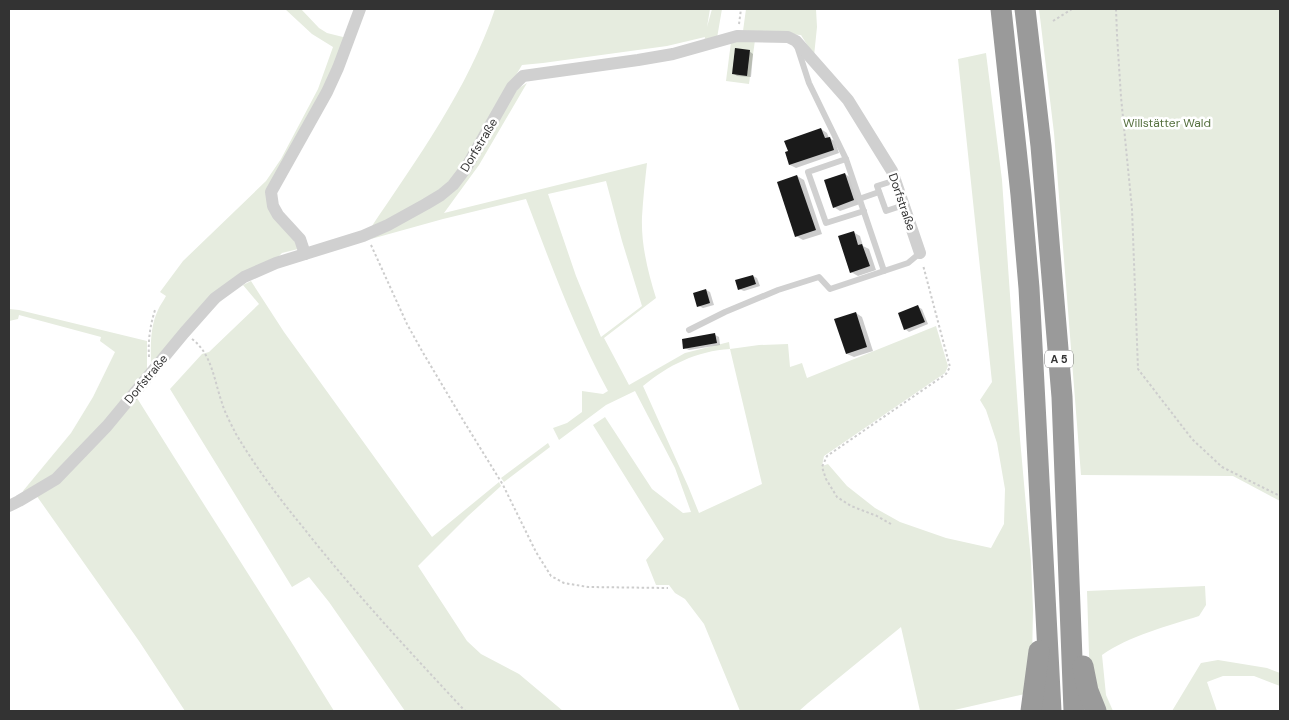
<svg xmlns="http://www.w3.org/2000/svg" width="1289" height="720" font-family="'DM Sans',sans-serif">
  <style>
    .green { fill: #e6ecdf; fill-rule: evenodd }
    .shadow { fill: #0003 }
    .building { fill: #1a1a1a }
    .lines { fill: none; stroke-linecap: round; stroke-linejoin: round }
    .path { stroke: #cdcdcd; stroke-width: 2; stroke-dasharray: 2.5 2.5; stroke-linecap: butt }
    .lane { stroke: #d0d0d0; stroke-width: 6 }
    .street { stroke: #d0d0d0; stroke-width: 12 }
    .highway { stroke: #9a9a9a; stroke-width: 21 }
    .labels { text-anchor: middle; stroke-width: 5; stroke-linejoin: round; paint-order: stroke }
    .shield { fill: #fff; stroke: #707070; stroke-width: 1 }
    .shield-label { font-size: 11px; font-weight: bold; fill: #333 }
    .park-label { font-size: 12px; fill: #56703f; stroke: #fff }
    .street-label { font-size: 12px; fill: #333; stroke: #fff }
  </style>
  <rect width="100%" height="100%" fill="#fff"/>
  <g class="green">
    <path d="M285 9H301L319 28 327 33 347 38 336 67 271 188 298 249 282 253 274 261 250 272 151 370C151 350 149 329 158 310 160 305 164 300 166 296L160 292 183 261 266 181 281 159 318 89 333 47 312 34Z"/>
    <path d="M495 9H710L707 27 712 9H722L717 38 704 42 705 37 667 46 543 63 522 65 471 151 450 182 423 201 370 229C417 159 468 89 495 9Z"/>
    <path d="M746 9H816L817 27 814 56 801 35 743 31Z"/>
    <path d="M1039 9H1280V501L1233 476 1081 475 1054 133Z"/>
    <path d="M755 40 749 84 726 81 731 42Z"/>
    <path d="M986 53 1002 180 1020 439 1031 561 1033 610 1032 660 1029 693 950 711H920L901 627 808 703 799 711H740L704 624 685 599 675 593 669 585H656L646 560 664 539 593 425 605 417 652 489 683 513 691 512 675 468 635 391 606 405 559 440 553 428 567 423 582 412V391L603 394 608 391C575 330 551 265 526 199L443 219 371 239 443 197 510 98 519 88 527 83 479 165 444 213 647 163C645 181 643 199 642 217 641 245 648 272 656 298L604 338 629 385 685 353 729 342 730 349 759 345 788 344 790 367 802 363 807 378 936 326 948 366 945 373 824 456 822 466 828 464 847 486 875 508 900 522 946 538 991 548 1004 524 1005 489 997 443 986 410 980 400 992 382 958 59ZM606 181 622 241 642 306 601 337 576 276 548 194ZM730 349 762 484 699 513 688 486 643 386C668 365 697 351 730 349Z"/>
    <path d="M251 281 284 332 432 537 499 482 501 486 468 516 418 566 467 641 481 654 519 674 563 711H405L329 602 309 577 292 587 170 389 202 354 209 352 259 304 243 285Z"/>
    <path d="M9 309 19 310 147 341V375L63 468 25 495 23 491 71 433 93 397 115 352 100 341 101 337 19 315 18 319 9 321Z"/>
    <path d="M137 398C202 503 270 606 334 711H185L139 641 36 495Z"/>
    <path d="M548 443 550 447 504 482 501 478Z"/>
    <path d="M1205 586 1206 605 1199 616C1167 626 1129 636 1102 655L1106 695 1113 711H1100L1090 675 1089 654 1087 591Z"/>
    <path d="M1218 660 1267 668 1280 673V686L1254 676H1223L1207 682 1217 711H1172L1201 663Z"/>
  </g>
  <g class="shadow">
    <path d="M749 51 753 54 751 77 737 76 733 73Z"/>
    <path d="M821 129 827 133 829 138 835 141 839 153 796 168 790 165 786 153Z"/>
    <path d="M845 174 851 178 860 204 840 211 834 207Z"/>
    <path d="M797 176 804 180 822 234 803 240 796 236Z"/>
    <path d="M853 232 860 236 863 246 869 249 876 270 858 276 851 272Z"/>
    <path d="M753 276 757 278 760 286 744 291 739 289Z"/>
    <path d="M706 290 710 292 714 305 703 308 699 306Z"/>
    <path d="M918 307 922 309 928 324 909 332 905 329Z"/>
    <path d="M856 313 862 317 873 351 854 357 847 354Z"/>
    <path d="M715 335 719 337 720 345 689 350 685 348Z"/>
  </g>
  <g class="building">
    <path d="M735 48 750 50 747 76 732 74Z"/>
    <path d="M821 128 825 138 830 137 834 150 789 165 785 152 788 151 784 141Z"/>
    <path d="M845 173 854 200 833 208 824 180Z"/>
    <path d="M797 175 816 230 795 237 777 182Z"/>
    <path d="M854 231 858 245 862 244 870 266 850 273 838 236Z"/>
    <path d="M753 275 756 284 738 290 735 280Z"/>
    <path d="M706 289 710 303 697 307 693 293Z"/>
    <path d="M918 305 925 322 904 330 898 313Z"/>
    <path d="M856 312 867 347 846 354 834 319Z"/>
    <path d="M715 333 717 343 683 349 682 339Z"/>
  </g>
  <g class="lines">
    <g class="path">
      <path d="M1116 9 1117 35 1121 97 1132 209 1138 369 1192 439 1222 467 1280 496"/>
      <path d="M1053 21 1072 9"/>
      <path d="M739 24 741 9"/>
      <path d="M371 245 407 324 422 351 463 420 503 485 536 552 551 576 564 583 588 587 668 588"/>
      <path d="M192 339C212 354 214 380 222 403 225 413 231 424 236 434 255 466 278 497 302 526 353 591 409 651 465 711"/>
      <path d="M149 357C148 340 150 326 155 310"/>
      <path d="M891 524 877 516 851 506 837 497 826 479 822 467 827 456 946 374 950 367 923 265"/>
    </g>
    <g class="lane">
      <path d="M797 46 809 83 846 159 884 271"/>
      <path d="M846 159 808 172 826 223 864 211"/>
      <path d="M896 180 877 186 886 211 904 205"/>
      <path d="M859 199 879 192"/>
      <path d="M689 330 725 312 778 290 819 277 830 289 908 263 920 253"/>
    </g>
    <g class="street">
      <path d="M305 254 300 239 278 215 273 206 271 192 327 92 338 68 360 9"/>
      <path d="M9 506 19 501 56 479 107 426 184 333 215 298 244 277 276 263 363 236 388 225 426 204 441 195 453 185 466 168 512 87 523 76 638 60 673 54 737 36 788 37 796 41 848 100 892 171 920 253"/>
    </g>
    <g class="highway">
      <path d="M1001 9 1021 195 1029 288 1051 711"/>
      <path d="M1025 9 1041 146 1062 397 1074 711"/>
      <path d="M1083 666 1088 691 1096 711"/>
      <path d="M1031 711 1039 651"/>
    </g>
  </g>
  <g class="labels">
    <rect class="shield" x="1045" y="350.5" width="28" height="17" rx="4"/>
    <g class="shield-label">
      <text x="1059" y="363">A 5</text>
    </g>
    <g class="park-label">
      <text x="1167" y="127">Willstätter Wald</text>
    </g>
    <g class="street-label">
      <text transform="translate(479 145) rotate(-59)" y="4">Dorfstraße</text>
      <text transform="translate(902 202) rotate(71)" y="4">Dorfstraße</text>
      <text transform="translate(146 379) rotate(-50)" y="4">Dorfstraße</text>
    </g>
  </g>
  <rect width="1289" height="720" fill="none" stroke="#333333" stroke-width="20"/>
</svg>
